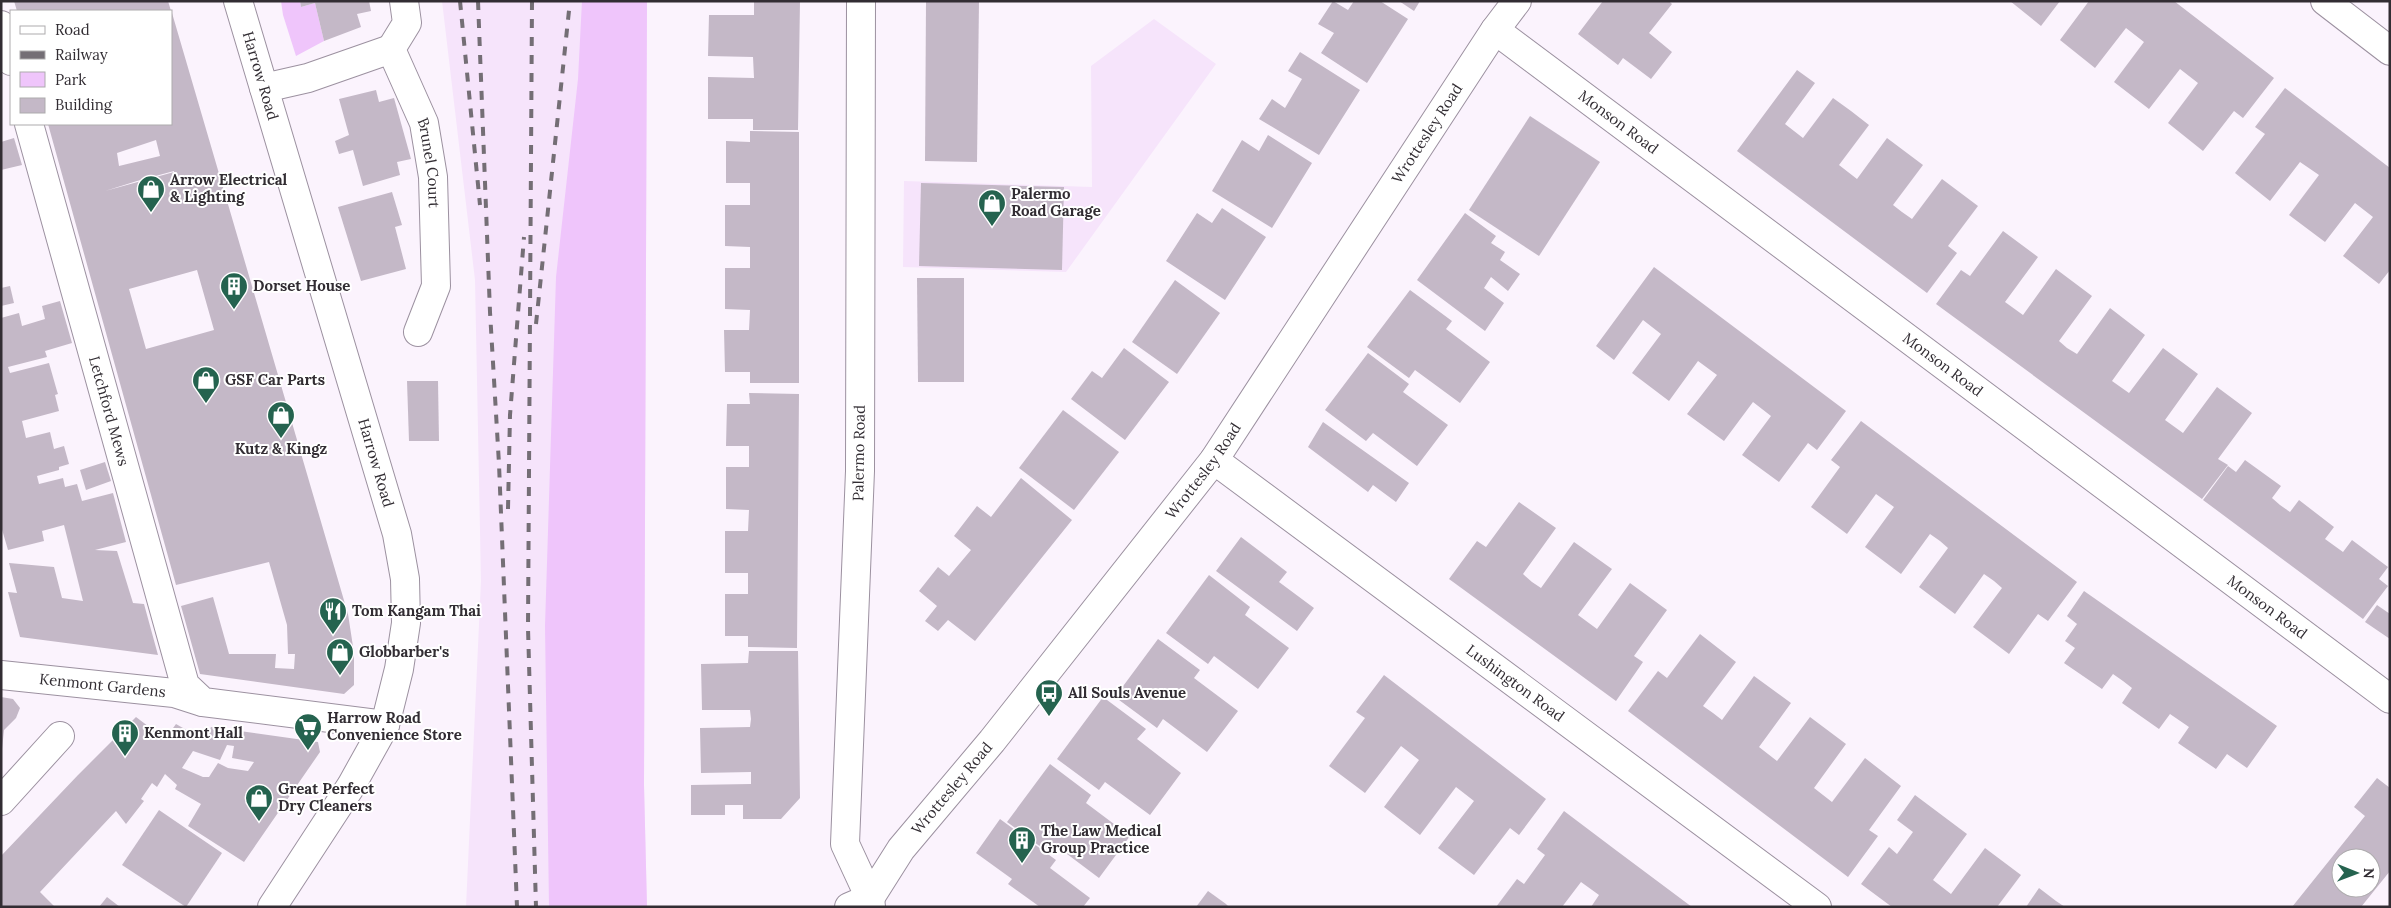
<svg xmlns="http://www.w3.org/2000/svg" width="2391" height="908" font-family="Lora,serif">
  <style>
    .built { fill: #f6e4fb }
    .green { fill: #efc5fb }
    .building { fill: #c4b8c7; fill-rule: evenodd }
    .lines { fill: none; stroke-linecap: round; stroke-linejoin: round }
    .minor-casing { stroke: #9c91a0; stroke-width: 30 }
    .major-casing { stroke: #9c91a0; stroke-width: 30 }
    .minor { stroke: #fff; stroke-width: 28 }
    .major { stroke: #fff; stroke-width: 28 }
    .rail { stroke: #746e75; stroke-width: 4; stroke-dasharray: 9 9; stroke-linecap: butt }
    .labels { text-anchor: middle; stroke-width: 4; stroke-linejoin: round; paint-order: stroke }
    .street-label { font-size: 15px; fill: #322d33; stroke: #fff }
    .poi-label { font-size: 15px; font-weight: bold; fill: #322d33; stroke: #fff; text-anchor: start }
  </style>
  <rect width="100%" height="100%" fill="#fbf3fd"/>
  <g class="built">
    <path d="M442 1H647L644 785 647 907H466L481 581 475 280Z"/>
    <path d="M1154 19 1216 64 1066 272 903 267 904 181 1092 187 1091 66Z"/>
  </g>
  <g class="green">
    <path d="M281 1H300L301 7 315 3 324 41 296 56 283 15Z"/>
    <path d="M582 1H647L644 785 647 907H549L545 626 556 277 578 79Z"/>
  </g>
  <g class="building">
    <path d="M14 1H168L171 11H17Z"/>
    <path d="M300 1H369L371 11 357 14 361 27 324 41 315 3 301 7Z"/>
    <path d="M754 1H800L798 130H753V119H708V77L754 78 753 57 708 56 709 15H754Z"/>
    <path d="M926 1H979L977 162 925 161Z"/>
    <path d="M1333 1 1348 10 1354 1H1380L1408 19 1367 83 1321 53 1334 33 1318 24Z"/>
    <path d="M1399 1H1420L1414 11Z"/>
    <path d="M1603 1H1669L1672 4 1649 33 1672 52 1651 79 1623 58 1618 65 1578 34Z"/>
    <path d="M2010 1H2060L2041 26Z"/>
    <path d="M2089 1H2174L2274 78 2243 118 2234 111 2203 151 2168 123 2198 83 2180 69 2149 109 2114 82 2144 42 2126 28 2095 68 2060 40Z"/>
    <path d="M172 13 348 614 354 653V685L344 694 200 674 181 606 213 597 229 654H276L275 668 294 669 295 654H288L287 625 269 562 176 585 48 124H171ZM156 140 160 156 119 166 117 153ZM174 171V172L105 191 137 181ZM197 270 214 330 146 349 129 289Z"/>
    <path d="M1300 52 1360 90 1319 155 1259 119 1272 99 1285 108 1302 79 1288 71Z"/>
    <path d="M1797 70 1815 83 1785 124 1803 138 1833 98 1851 111 1869 125 1839 165 1857 179 1887 138 1923 165 1893 205 1902 212 1912 219 1942 179 1978 206 1948 246 1957 253 1927 293 1737 151Z"/>
    <path d="M2285 88 2390 168V270L2379 284 2343 256 2373 217 2355 203 2325 242 2289 215 2319 175 2300 162 2270 201 2235 173 2265 134 2255 127Z"/>
    <path d="M376 90 379 102 394 98 411 159 397 162 400 175 363 186 353 150 339 154 335 141 349 135 339 99Z"/>
    <path d="M1530 116 1600 162 1539 256 1469 210Z"/>
    <path d="M750 131 799 132V383H750V372H725L724 330H749L750 310 725 309V268H750V247L725 246V205H750V183H726V141L750 142Z"/>
    <path d="M1268 135 1312 163 1272 228 1212 191 1242 140 1259 151Z"/>
    <path d="M14 138 22 165 1 170V142Z"/>
    <path d="M921 183 1064 187 1062 270 919 266Z"/>
    <path d="M392 192 402 225 395 227 406 269 361 281 338 207Z"/>
    <path d="M1222 208 1266 237 1225 300 1166 261 1197 213 1212 223Z"/>
    <path d="M1465 213 1496 236 1491 243 1505 252 1500 260 1520 274 1508 291 1491 277 1484 288 1504 303 1485 331 1417 280Z"/>
    <path d="M2003 231 2038 257 2005 302 2023 315 2056 269 2092 296 2059 341 2067 348 2077 354 2110 308 2145 335 2112 381 2129 393 2163 348 2198 374 2165 420 2183 433 2217 387 2252 413 2218 459 2228 465 2202 499 1936 304 1961 270 1970 276Z"/>
    <path d="M1654 267 1846 411 1817 450 1808 443 1779 482 1742 455 1771 416 1753 402 1724 441 1687 414 1717 375 1698 361 1669 401 1632 373 1661 334 1643 320 1614 360 1596 346Z"/>
    <path d="M917 278H964V382H918Z"/>
    <path d="M1175 280 1220 313 1177 374 1132 342Z"/>
    <path d="M10 286 14 303 1 306V288Z"/>
    <path d="M1410 290 1452 321 1446 329 1490 362 1460 403 1415 370 1409 378 1367 347Z"/>
    <path d="M60 301 72 343 45 351 47 357 8 367 10 373 49 363 57 391 58 394 55 395 59 411 22 421 26 438 50 432 54 449 64 446 69 464 59 467V470L37 476 39 484 63 478 65 487 77 484 82 501 113 493 126 542 95 550 117 551 133 603 144 604 158 655 20 637 8 592 17 593 9 563 54 567 62 598 83 601 64 525 42 531 44 541 8 550 1 526V318L19 313 22 326 45 319 42 306Z"/>
    <path d="M1124 348 1169 382 1125 440 1071 399 1092 371 1102 378Z"/>
    <path d="M1368 353 1409 384 1403 392 1448 425 1417 466 1373 433 1366 441 1325 410Z"/>
    <path d="M407 381H438L439 441H409Z"/>
    <path d="M749 393 799 394 797 648 748 647V636H725V594H748V573H725V531H748L749 510 726 509V467H749V446H726L727 404H750Z"/>
    <path d="M1063 410 1119 452 1074 510 1019 468Z"/>
    <path d="M1861 421 2077 582 2048 621 2038 614 2009 654 1973 627 2002 588 1994 581 1984 574 1955 614 1919 587 1948 548 1940 541 1930 534 1901 574 1865 547 1894 507 1876 494 1847 534 1811 507 1840 467 1831 460Z"/>
    <path d="M1323 422 1409 483 1396 502 1373 485 1368 492 1308 447Z"/>
    <path d="M2245 460 2281 486 2272 498 2280 505 2290 512 2299 500 2334 527 2325 539 2343 552 2352 540 2388 567 2379 579 2388 586 2363 619 2203 500 2228 466 2236 472Z"/>
    <path d="M105 462 111 481 86 490 80 470Z"/>
    <path d="M1021 478 1072 520 975 641 948 620 938 631 925 621 937 606 919 591 938 567 949 576 971 550 954 536 977 506 991 517Z"/>
    <path d="M1519 502 1556 528 1523 574 1532 582 1541 588 1574 542 1612 569 1578 615 1597 629 1630 583 1667 610 1634 656 1643 662 1616 701 1449 579 1477 541 1486 547Z"/>
    <path d="M1241 537 1287 572 1279 582 1314 608 1297 631 1216 571Z"/>
    <path d="M1209 575 1250 607 1245 615 1289 648 1258 689 1214 656 1208 664 1166 633Z"/>
    <path d="M2084 591 2277 726 2247 768 2227 754 2216 769 2178 743 2189 727 2170 714 2159 729 2122 703 2132 688 2123 681 2113 674 2102 689 2064 663 2075 648 2065 641 2077 624 2067 616Z"/>
    <path d="M2377 605 2390 614V639L2365 622Z"/>
    <path d="M1700 634 1736 662 1703 706 1713 713 1722 720 1754 676 1791 703 1759 747 1777 761 1810 717 1846 744 1814 788 1832 802 1865 758 1901 786 1869 830 1878 836 1848 877 1628 711 1658 671 1667 678Z"/>
    <path d="M1158 639 1200 670 1194 678 1238 711 1207 752 1163 719 1157 728 1115 697Z"/>
    <path d="M749 651H798L800 798 781 819H743V805H725V815H691V785L751 784V772L701 773 700 728 750 727 751 719 750 710H702L701 664 748 663Z"/>
    <path d="M1384 675 1546 799 1519 835 1510 828 1474 875 1438 848 1474 801 1456 787 1420 835 1384 807 1419 760 1401 746 1365 793 1329 766 1365 718 1356 712Z"/>
    <path d="M1 697 13 699 20 708 16 718 4 730 2 749Z"/>
    <path d="M1103 697 1146 729 1137 739 1181 773 1150 815 1105 782 1099 790 1057 759Z"/>
    <path d="M136 717 165 739 176 724 204 740 211 727 318 742 320 752 244 862 188 826 201 804 175 789 177 785 165 774 157 787 152 783 141 799 144 801 126 824 116 811 40 892 55 907H1V856L78 775ZM227 745 234 746 232 758 254 762 248 771 228 768 218 763 209 777H203L182 768 193 751 220 760Z"/>
    <path d="M1050 764 1091 795 1086 803 1130 836 1099 878 1055 845 1049 853 1007 822Z"/>
    <path d="M2377 778 2390 788V871L2361 907H2292L2365 816 2354 807ZM2341 858H2371V888H2341Z"/>
    <path d="M1915 795 1967 834 1933 880 1951 894 1985 848 2021 875 1997 907H1892L1861 884 1889 847 1897 854 1913 832 1897 820Z"/>
    <path d="M159 810 222 853 186 907 122 865Z"/>
    <path d="M1564 811 1617 851 1692 907H1591L1599 895 1581 882 1562 907H1496L1517 879 1524 884 1545 855 1537 849Z"/>
    <path d="M1000 819 1056 860 1050 868 1090 898 1083 907H1040L1008 884 1012 879 976 853Z"/>
    <path d="M2039 888 2056 901 2065 907H2026Z"/>
    <path d="M1208 891 1226 904 1229 907H1196Z"/>
    <path d="M107 897 120 907H99Z"/>
  </g>
  <g class="lines">
    <g class="minor-casing">
      <g id="minor">
        <path id="s1" d="M404 1 407 23 391 49 424 123 433 177 436 286 418 332"/>
        <path d="M861 1 860 471 845 844 870 898 871 907"/>
        <path d="M2325 1 2390 51"/>
        <path d="M1 25 11 61"/>
        <path id="s2" d="M1495 30 2390 699"/>
        <path d="M264 88 308 78 391 49"/>
        <path id="s3" d="M29 124 185 685 203 702 385 725"/>
        <path id="s4" d="M1214 460 1817 907"/>
        <path id="s5" d="M1 675 174 693 202 702"/>
        <path d="M1 801 60 736"/>
      </g>
    </g>
    <g class="major-casing">
      <g id="major">
        <path id="s6" d="M238 1 397 534 405 579 406 623 399 669 385 725 351 786 272 907"/>
        <path id="s7" d="M849 907 870 898 901 849 992 741 1214 460 1495 30 1517 1"/>
      </g>
    </g>
    <use href="#minor" class="minor"/>
    <use href="#major" class="major"/>
    <g class="rail">
      <path d="M460 1 480 205"/>
      <path d="M478 1 490 312 499 464 517 907"/>
      <path d="M532 1 528 628 536 907"/>
      <path d="M536 324 570 1"/>
      <path d="M508 509 510 415 524 237"/>
    </g>
  </g>
  <defs>
    <g id="shop-pin" transform="scale(1.4375)"><path d="M0 17L-7.5 6A9.5 9.5 0 1 1 7.5 6Z" fill="#25634f" stroke="#fff"/><path d="M-5-2.5h2.3a2.7 3.5 0 0 1 5.4 0H5L5.5 6h-11ZM-1.5-2.5h3a1.5 2.3 0 0 0-3 0Z" fill="#fff"/></g>
    <g id="building-pin" transform="scale(1.4375)"><path d="M0 17L-7.5 6A9.5 9.5 0 1 1 7.5 6Z" fill="#25634f" stroke="#fff"/><path d="M-4-6H4V6H1V3H-1V6H-4ZM-2.5-4.3h1.7v1.8h-1.7ZM.8-4.3h1.7v1.8H.8ZM-2.5-1h1.7V.8h-1.7ZM.8-1h1.7V.8H.8Z" fill="#fff"/></g>
    <g id="restaurant-pin" transform="scale(1.4375)"><path d="M0 17L-7.5 6A9.5 9.5 0 1 1 7.5 6Z" fill="#25634f" stroke="#fff"/><path d="M-5-6h1v4h1v-4h1v4h1v-4h1v5L-1.5 .5V6h-2V.5L-5-1ZM5-6V6H3V1.5H1.5Q1.5-4 5-6Z" fill="#fff"/></g>
    <g id="bus-pin" transform="scale(1.4375)"><path d="M0 17L-7.5 6A9.5 9.5 0 1 1 7.5 6Z" fill="#25634f" stroke="#fff"/><path d="M-5-6H5V4H4V6H2V4H-2V6H-4V4H-5ZM-3.5-4V0h7V-4ZM-3.5 1.2v1.5H-2V1.2ZM2 1.2v1.5H3.5V1.2Z" fill="#fff"/></g>
    <g id="supermarket-pin" transform="scale(1.4375)"><path d="M0 17L-7.5 6A9.5 9.5 0 1 1 7.5 6Z" fill="#25634f" stroke="#fff"/><path d="M-6-5.5h2.5l.6 2H6L4.5 2H-2.5L-4.4-4H-6ZM-1.5 3.2a1.3 1.3 0 1 0 .1 0ZM3 3.2a1.3 1.3 0 1 0 .1 0Z" fill="#fff"/></g>
  </defs>
  <g fill-rule="evenodd">
    <use href="#shop-pin" x="151" y="189"/>
    <use href="#shop-pin" x="992" y="203"/>
    <use href="#building-pin" x="234" y="286"/>
    <use href="#shop-pin" x="206" y="380"/>
    <use href="#shop-pin" x="281" y="415"/>
    <use href="#restaurant-pin" x="333" y="611"/>
    <use href="#shop-pin" x="340" y="652"/>
    <use href="#bus-pin" x="1049" y="693"/>
    <use href="#supermarket-pin" x="308" y="727"/>
    <use href="#building-pin" x="125" y="733"/>
    <use href="#shop-pin" x="259" y="798"/>
    <use href="#building-pin" x="1022" y="840"/>
  </g>
  <g class="labels">
    <g class="street-label">
      <text dy="5" stroke="none"><textPath href="#s6" startOffset="78">Harrow Road</textPath></text>
      <text dy="5" stroke="none"><textPath href="#s2" startOffset="154">Monson Road</textPath></text>
      <text dy="5" stroke="none"><textPath href="#s7" startOffset="970">Wrottesley Road</textPath></text>
      <text dy="5" stroke="none"><textPath href="#s1" startOffset="174">Brunel Court</textPath></text>
      <text dy="5" stroke="none"><textPath href="#s2" startOffset="559">Monson Road</textPath></text>
      <text dy="5" stroke="none"><textPath href="#s3" startOffset="298">Letchford Mews</textPath></text>
      <text transform="translate(859 453) rotate(-89)" y="5">Palermo Road</text>
      <text dy="5" stroke="none"><textPath href="#s6" startOffset="482">Harrow Road</textPath></text>
      <text dy="5" stroke="none"><textPath href="#s7" startOffset="565">Wrottesley Road</textPath></text>
      <text dy="5" stroke="none"><textPath href="#s2" startOffset="964">Monson Road</textPath></text>
      <text dy="5" stroke="none"><textPath href="#s4" startOffset="375">Lushington Road</textPath></text>
      <text dy="5" stroke="none"><textPath href="#s5" startOffset="102">Kenmont Gardens</textPath></text>
      <text dy="5" stroke="none"><textPath href="#s7" startOffset="160">Wrottesley Road</textPath></text>
    </g>
    <g class="poi-label">
      <text x="170" y="185">Arrow Electrical<tspan x="170" dy="17">&amp; Lighting</tspan></text>
      <text x="1011" y="199">Palermo<tspan x="1011" dy="17">Road Garage</tspan></text>
      <text x="253" y="291">Dorset House</text>
      <text x="225" y="385">GSF Car Parts</text>
      <text x="281" y="454" text-anchor="middle">Kutz &amp; Kingz</text>
      <text x="352" y="616">Tom Kangam Thai</text>
      <text x="359" y="657">Globbarber's</text>
      <text x="1068" y="698">All Souls Avenue</text>
      <text x="327" y="723">Harrow Road<tspan x="327" dy="17">Convenience Store</tspan></text>
      <text x="144" y="738">Kenmont Hall</text>
      <text x="278" y="794">Great Perfect<tspan x="278" dy="17">Dry Cleaners</tspan></text>
      <text x="1041" y="836">The Law Medical<tspan x="1041" dy="17">Group Practice</tspan></text>
    </g>
  </g>
  <rect width="2391" height="908" fill="none" stroke="#322d33" stroke-width="5"/>
  <rect x="10" y="10" width="162" height="115" fill="#ffffff" stroke="#adabad"/>
  <rect x="20" y="26" width="25" height="8" fill="#ffffff" stroke="#adabad"/>
  <text x="55" y="35" font-size="15" fill="#322d33">Road</text>
  <rect x="20" y="51" width="25" height="8" fill="#746e75" stroke="#adabad"/>
  <text x="55" y="60" font-size="15" fill="#322d33">Railway</text>
  <rect x="20" y="72" width="25" height="15" fill="#efc5fb" stroke="#adabad"/>
  <text x="55" y="85" font-size="15" fill="#322d33">Park</text>
  <rect x="20" y="98" width="25" height="15" fill="#c4b8c7" stroke="#adabad"/>
  <text x="55" y="110" font-size="15" fill="#322d33">Building</text>
  <g transform="translate(2356 873) rotate(91)"><circle r="24" fill="#ffffff" stroke="#adabad"/>
  <path d="M0-4L9 19L0 12L-9 19Z" fill="#25634f"/>
  <text y="-8" font-size="14" font-weight="bold" text-anchor="middle" fill="#322d33">N</text>
  </g>
</svg>
